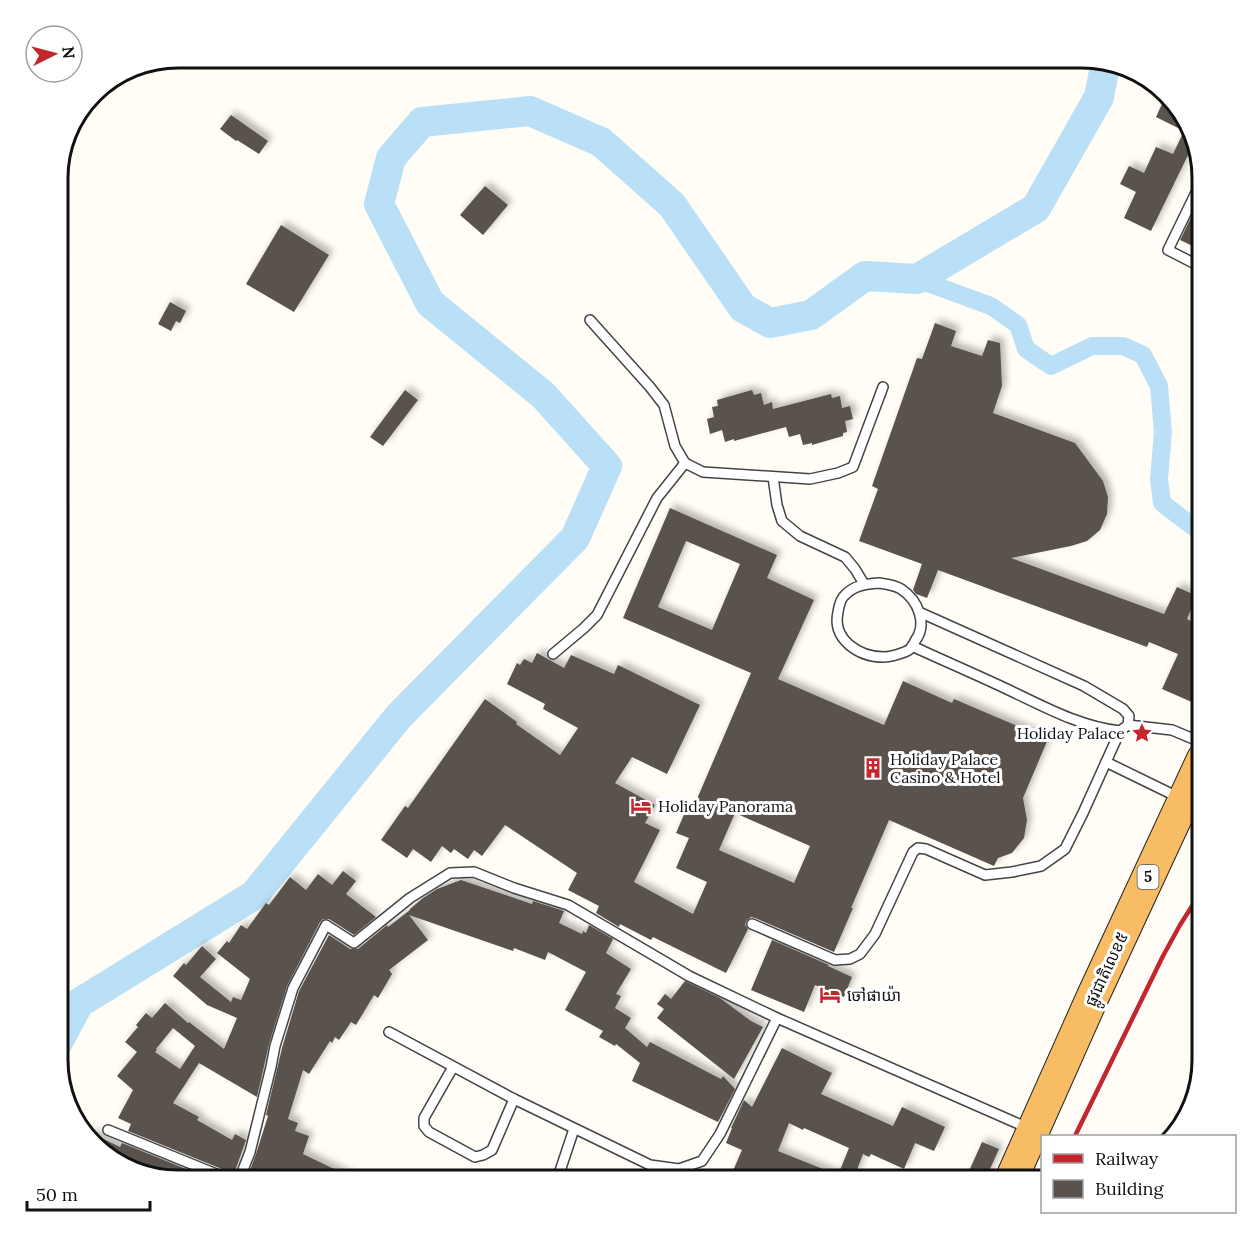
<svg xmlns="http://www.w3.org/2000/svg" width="1260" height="1237" font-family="Lora,'Noto Sans Khmer',serif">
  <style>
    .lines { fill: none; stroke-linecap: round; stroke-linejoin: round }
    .canal { stroke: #b9e0f7; stroke-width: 18 }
    .river { stroke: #b9e0f7; stroke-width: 30 }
    .building { fill: #5a524d; fill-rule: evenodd; filter: url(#shadow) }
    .service-casing { stroke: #444; stroke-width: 12 }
    .trunk-casing { stroke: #222; stroke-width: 34 }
    .service { stroke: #fff; stroke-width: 9 }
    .trunk { stroke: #f7bc64; stroke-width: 32 }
    .rail { stroke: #c4262e; stroke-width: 4.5 }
    .labels { text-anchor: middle; stroke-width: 6; stroke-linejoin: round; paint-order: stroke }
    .shield { fill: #fff; stroke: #585858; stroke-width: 1.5 }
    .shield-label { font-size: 15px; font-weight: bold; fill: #111 }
    .poi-label { font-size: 16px; fill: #111; stroke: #fff; text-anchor: start }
    .street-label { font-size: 16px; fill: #111; stroke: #fff }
    .rim { fill: none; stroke: #111; stroke-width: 3 }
  </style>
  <defs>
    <filter id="shadow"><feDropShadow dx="4.5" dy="-4.5" stdDeviation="3" flood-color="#0004"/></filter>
  </defs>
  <rect width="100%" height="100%" fill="#fffdf5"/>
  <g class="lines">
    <path class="canal" d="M917 279 991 306 1018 325 1026 349 1051 366 1092 346H1123L1143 355 1159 386 1163 432 1159 479 1162 503 1195 528 1203 527"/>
    <path class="river" d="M57 1044 79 1003 254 895 399 716 575 538 607 466 543 395 430 303 379 204 391 158 422 122 530 111 601 142 672 205 743 308 770 323 811 315 865 276 917 279 1036 208 1099 97 1106 61"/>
  </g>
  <g class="building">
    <path d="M1167 93 1173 98 1194 132 1199 158 1189 153 1151 231 1124 218 1136 192 1120 184 1129 166 1144 173 1156 147 1173 154 1184 131 1156 117Z"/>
    <path d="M231 115 268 141 259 154 237 140 236 141 220 129Z"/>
    <path d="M485 186 508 205 483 235 460 215Z"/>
    <path d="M1203 193V251L1180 240Z"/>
    <path d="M281 225 329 255 294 312 246 284Z"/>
    <path d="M170 302 186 311 180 323 176 321 171 331 158 324Z"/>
    <path d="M935 323 956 331 951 346 982 356 988 340 1000 343 1002 386 993 413 1075 443 1103 481 1108 497 1107 514 1100 530 1087 541 1071 546 1011 558 1164 614 1177 587 1197 596 1187 619 1203 627V707L1162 689 1178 654 1149 642 1147 647 938 570 927 598 916 594 913 590 922 564 859 541 878 489 872 486 917 358 922 359Z"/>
    <path d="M405 390 418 400 383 446 370 437Z"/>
    <path d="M752 390 754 395 761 393 764 405 772 402 773 409 831 394 832 398 840 396 842 408 850 406 853 419 845 421 847 432 843 433V436L812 445V443L803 445 800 434 789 437 786 427 734 441V439L725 442 722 430 710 434 707 419 714 417 712 407 718 406 717 400Z"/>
    <path d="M670 508 777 555 767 578 814 600 778 679 884 725 903 681 952 703 954 699 1048 739 1023 798 1027 820 1024 838 1012 853 998 858 994 866 889 820 851 908H853L834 952 755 918 751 917 746 921 745 925 748 929 726 973 653 937 651 940 620 924 619 927 596 913 599 906 568 890 577 873 505 825 482 856 474 850 468 859 454 849 451 853 442 846 431 862 413 849 407 858 381 840 405 806 408 808 485 699 517 722 516 724 560 755 578 728 543 709 545 704 507 684 517 663 520 665 524 659 532 663 537 653 564 668 571 655 614 674 618 665 700 705 667 774 632 757 615 783 655 805 645 823 660 830 634 882 693 914 707 882 676 868 689 838 676 833 686 810 691 813 751 673 623 618ZM686 541 740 564 712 630 658 607ZM735 813 810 846 794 883 719 850Z"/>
    <path d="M343 871 356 881 346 894 376 917 354 935 329 919H323L320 922 287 986 269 1044 257 1097 199 1063 173 1103 199 1117 197 1120 232 1140 235 1134 246 1140 234 1174 128 1131 131 1124 118 1118 133 1090 117 1076 137 1052 125 1042 138 1027 136 1025 146 1013 152 1018 165 1003 188 1023 189 1022 224 1049 237 1018 207 1005 173 976 184 963 186 965 202 946 216 959 200 977 231 1002 233 997 241 1000 250 979 217 953 227 941 229 943 241 925 247 929 266 903 269 905 290 877 306 890 318 874 332 885ZM173 1028 195 1046 180 1069 155 1052 157 1050 156 1049Z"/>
    <path d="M461 880 532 904 533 901 564 911 559 923 582 934 583 931 586 933 589 925 613 939 606 953 631 969 616 994 621 996 615 1008 631 1018 625 1028 647 1047 650 1042 721 1079 723 1076 735 1089 718 1122 632 1081 640 1063 616 1044 615 1046 599 1037 603 1031 565 1010 586 972 548 952 545 960 514 948 513 951 409 915 428 940 389 970 392 974 378 998 374 995 356 1025 351 1022 339 1040 335 1037 332 1043 330 1041 309 1074 303 1070 288 1119 298 1123 295 1131 309 1136 303 1154 357 1180H251L247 1178 256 1154 268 1116 266 1115 282 1048 299 991 329 935 350 949H358L387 925 388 927 410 910V909L423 898 437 889Z"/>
    <path d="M772 940 829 965 828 966 852 977 844 997 815 985 804 1012 751 990Z"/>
    <path d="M685 981 720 998 751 1021 763 1027 734 1079 657 1018 664 1009 657 1004 665 994 671 999Z"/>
    <path d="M782 1048 832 1073 821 1094 893 1126 902 1107 945 1127 934 1151 915 1143 904 1169 871 1154 869 1157 863 1154 853 1180H729L742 1150 726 1143 732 1128H731L744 1100 752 1107ZM789 1123 803 1130 804 1128 849 1148 838 1175 778 1151Z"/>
    <path d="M91 1133 120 1147 122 1143 186 1169 182 1180 131 1171 87 1139Z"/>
    <path d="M982 1142 999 1149 985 1180H965Z"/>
  </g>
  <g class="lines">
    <g class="service-casing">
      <g id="service">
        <path d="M1203 178 1168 250 1203 268"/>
        <path d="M590 320 650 387 664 405 675 446 685 463 703 472 810 479 838 473 853 467 883 387"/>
        <path d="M773 477 777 505 782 521 800 536 845 557 855 569 864 584"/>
        <path d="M879 583C886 584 895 585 901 589 918 600 928 624 915 641 914 644 913 647 910 649 905 653 890 657 884 657 858 657 832 639 838 612 839 606 841 598 845 595 854 585 867 584 879 583Z"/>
        <path d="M912 646C940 659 968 671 996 684 1036 702 1075 726 1120 731L1128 725 1129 716 1123 709 1084 686 919 612"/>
        <path d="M553 654 584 628 597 615 657 498 685 463"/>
        <path d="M1128 725 1172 730 1203 743"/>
        <path d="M1106 762 1184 800 1203 813"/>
        <path d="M752 924 835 960 850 959 860 954 875 934 913 852 918 848 926 849 985 875 1012 872 1041 866 1065 849 1083 813 1120 731"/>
        <path d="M389 1032 514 1099 650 1165 679 1169 702 1161 720 1134 777 1018"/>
        <path d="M453 1067 424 1118V1126L429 1132 475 1157 483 1155 492 1150 514 1099"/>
        <path d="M108 1130 231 1180"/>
        <path d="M239 1180 250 1152 271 1067 275 1046 293 988 326 925 354 943 410 898 450 873 474 872 514 888 568 905 689 976 777 1018 1028 1128"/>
        <path d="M557 1180 574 1129"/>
      </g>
    </g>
    <g class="trunk-casing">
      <path id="trunk" d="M1011 1180 1093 996 1203 759"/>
    </g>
    <use href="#service" class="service"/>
    <use href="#trunk" class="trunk"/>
    <path class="rail" d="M1075 1136 1163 956 1180 925 1203 889"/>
  </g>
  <defs>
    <g id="sight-bare" transform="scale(1.62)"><path d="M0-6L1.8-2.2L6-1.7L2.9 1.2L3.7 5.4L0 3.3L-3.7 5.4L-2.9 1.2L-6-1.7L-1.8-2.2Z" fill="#c4262e" stroke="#fff" stroke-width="2.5" paint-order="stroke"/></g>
    <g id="building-bare" transform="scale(1.62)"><path d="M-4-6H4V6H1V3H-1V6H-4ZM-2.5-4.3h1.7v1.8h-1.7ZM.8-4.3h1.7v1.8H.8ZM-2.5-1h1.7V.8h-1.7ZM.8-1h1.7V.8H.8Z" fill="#c4262e" stroke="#fff" stroke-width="2.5" paint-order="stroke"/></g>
    <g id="hotel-bare" transform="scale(1.62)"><path d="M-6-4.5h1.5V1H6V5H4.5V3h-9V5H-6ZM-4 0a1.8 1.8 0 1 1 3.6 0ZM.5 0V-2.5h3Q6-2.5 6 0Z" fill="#c4262e" stroke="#fff" stroke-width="2.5" paint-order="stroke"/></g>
  </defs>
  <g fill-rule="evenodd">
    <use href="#sight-bare" x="1142" y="733"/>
    <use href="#building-bare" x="873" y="768"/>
    <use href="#hotel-bare" x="641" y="806"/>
    <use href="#hotel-bare" x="830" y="995"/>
  </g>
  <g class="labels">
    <rect class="shield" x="1137.5" y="865" width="21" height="24" rx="4.5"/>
    <g class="shield-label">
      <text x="1148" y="882">5</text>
    </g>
    <g class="poi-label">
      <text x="1125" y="739" text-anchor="end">Holiday Palace</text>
      <text x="890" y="765">Holiday Palace<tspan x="890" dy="18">Casino &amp; Hotel</tspan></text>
      <text x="658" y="812">Holiday Panorama</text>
      <text x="847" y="1001">ចៅផាយ៉ា</text>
    </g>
    <g class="street-label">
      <text transform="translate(1106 969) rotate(-65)" y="6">ផ្លូវជាតិលេខ៥</text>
    </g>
  </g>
  <path d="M0 0H1260V1237H0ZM178 68H1082A110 110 0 0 1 1192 178V1060A110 110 0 0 1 1082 1170H178A110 110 0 0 1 68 1060V178A110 110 0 0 1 178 68Z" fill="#fff" fill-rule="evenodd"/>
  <path class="rim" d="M178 68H1082A110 110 0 0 1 1192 178V1060A110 110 0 0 1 1082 1170H178A110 110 0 0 1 68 1060V178A110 110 0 0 1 178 68Z"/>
  <rect x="1041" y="1135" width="195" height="78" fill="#ffffff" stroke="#a0a0a0" stroke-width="1.5"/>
  <rect x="1053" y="1154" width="30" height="9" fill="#c4262e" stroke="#a0a0a0" stroke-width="1.5"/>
  <text x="1095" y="1165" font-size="18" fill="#111111">Railway</text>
  <rect x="1053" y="1180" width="30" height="18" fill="#5a524d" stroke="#a0a0a0" stroke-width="1.5"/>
  <text x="1095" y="1195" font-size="18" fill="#111111">Building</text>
  <g transform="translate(54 54) rotate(84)"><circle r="28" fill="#ffffff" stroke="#a0a0a0" stroke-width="1.5"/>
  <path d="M0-4.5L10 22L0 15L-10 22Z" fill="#c4262e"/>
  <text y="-9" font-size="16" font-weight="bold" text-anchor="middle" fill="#111111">N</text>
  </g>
  <path d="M27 1201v9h123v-9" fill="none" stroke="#111111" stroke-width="3"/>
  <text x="36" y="1201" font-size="18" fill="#111111" stroke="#ffffff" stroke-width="4.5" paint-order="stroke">50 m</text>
</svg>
